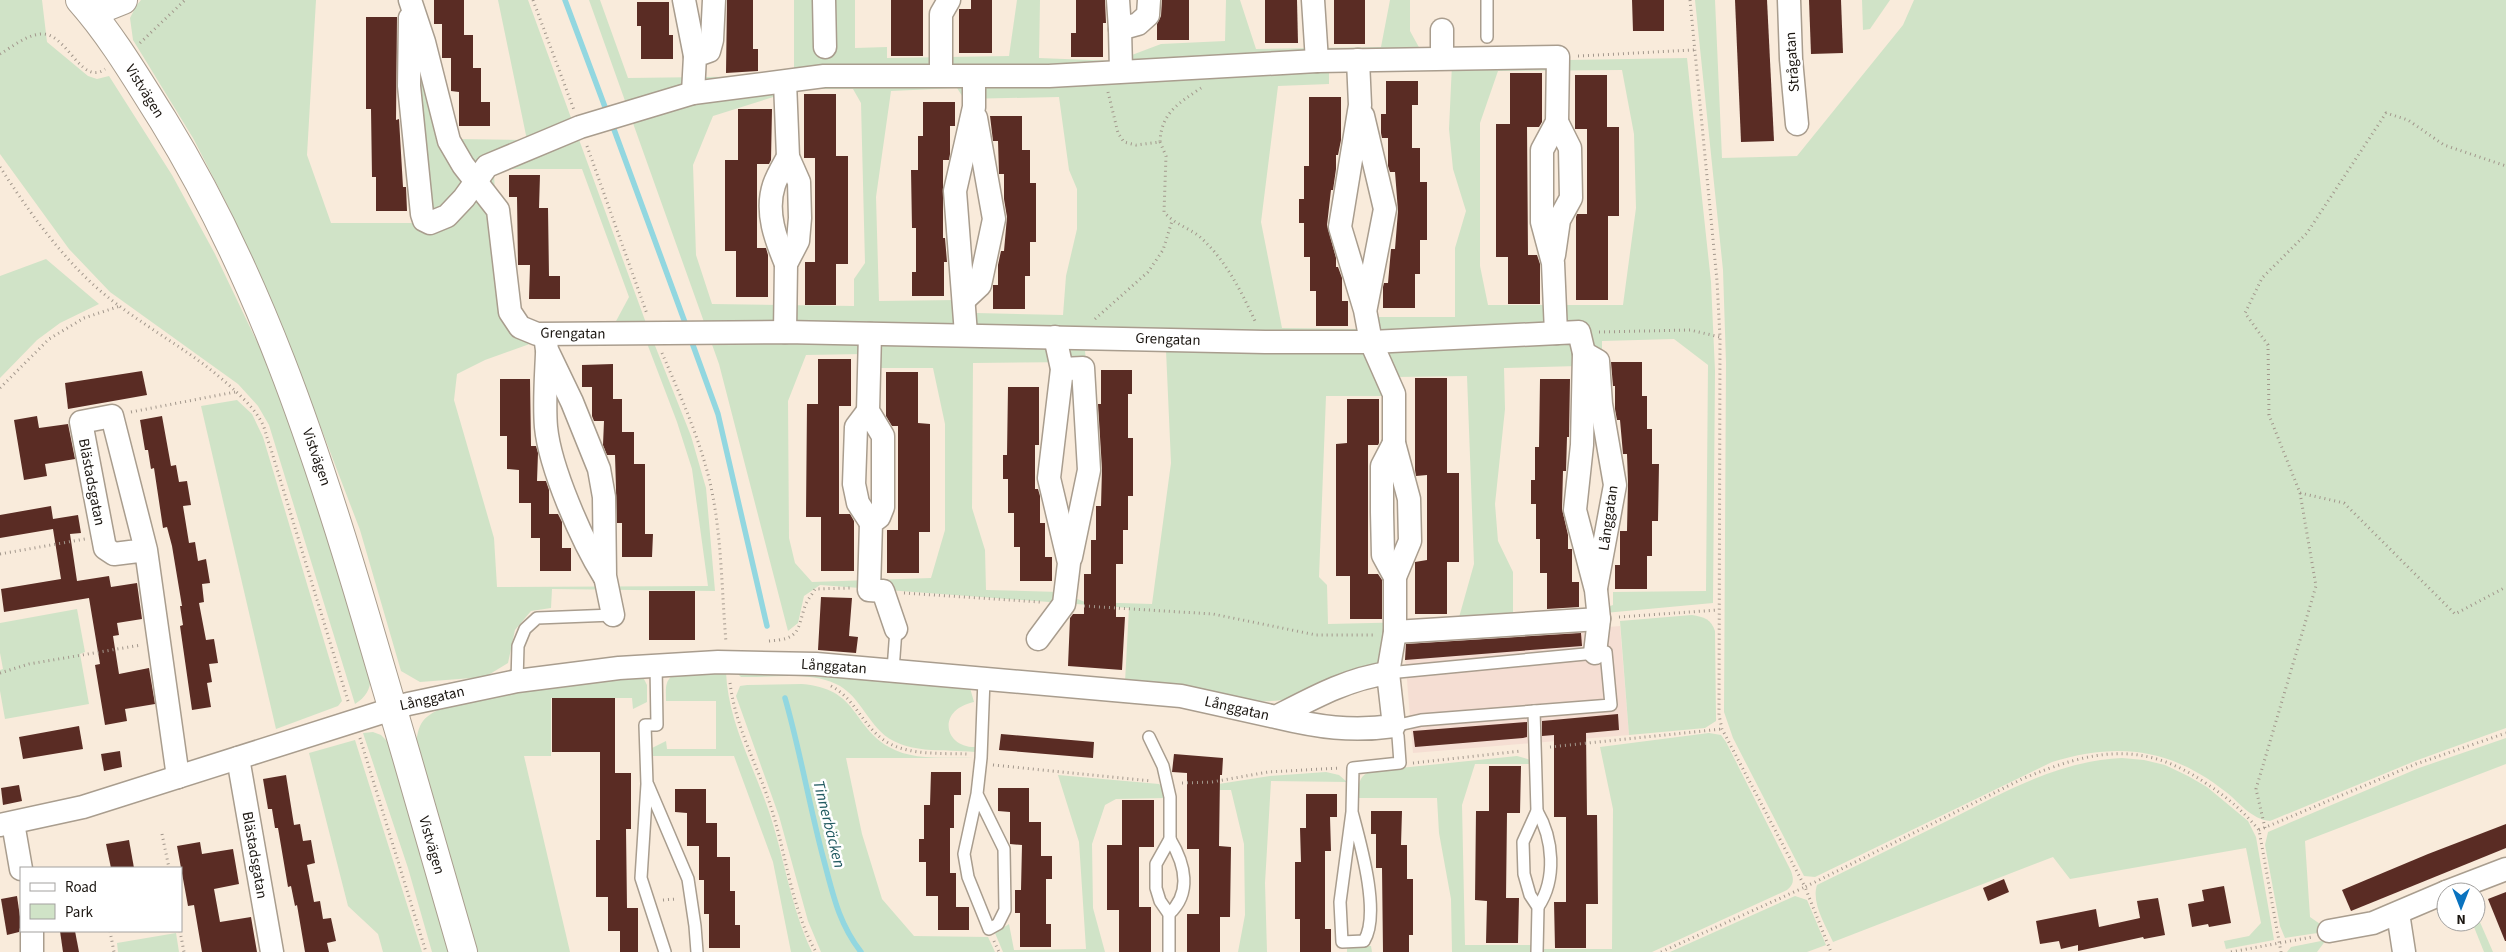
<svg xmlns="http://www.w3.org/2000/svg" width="2506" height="952" font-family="'Source Sans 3',sans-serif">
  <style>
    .industrial { fill: #f5ded3 }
    .green { fill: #d0e3c7; fill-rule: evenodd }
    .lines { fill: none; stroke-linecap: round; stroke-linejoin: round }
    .stream { stroke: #92d7e0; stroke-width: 5.5 }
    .building { fill: #5a2c24 }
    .lane-casing { stroke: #a99d8e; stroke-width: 14 }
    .street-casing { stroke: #a99d8e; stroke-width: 25 }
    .secondary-casing { stroke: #a99d8e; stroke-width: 30 }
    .path { stroke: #a2978c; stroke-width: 3; stroke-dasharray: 1 4; stroke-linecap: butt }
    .lane { stroke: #fff; stroke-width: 11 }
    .street { stroke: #fff; stroke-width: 22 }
    .secondary { stroke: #fff; stroke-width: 28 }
    .labels { text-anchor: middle; stroke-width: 5; stroke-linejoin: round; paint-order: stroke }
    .street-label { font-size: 15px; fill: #1a1510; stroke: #fff }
    .water-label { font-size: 16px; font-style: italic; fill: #215a61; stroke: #fff }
  </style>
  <rect width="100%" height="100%" fill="#f9ebdb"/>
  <path class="industrial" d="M1620 626 1629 735 1413 753 1404 644Z"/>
  <g class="green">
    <path d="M0 0H42L47 42 88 76 97 79 109 76 172 175 215 254 270 369 301 443 371 677C370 690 366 697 355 704L269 425 258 406 238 384 110 292 69 249 0 154Z"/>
    <path d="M141 0H316L307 155 331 223H416L405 0 455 139 527 140 498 0H528L646 323 691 436 706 488 715 591 552 589 551 608 531 611 515 630 508 663 485 677 420 682 401 671 360 530 313 407 263 285 230 210 193 138 133 40 130 18 136 6ZM506 169H582L629 297 615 323H526L521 316 495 194 494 174ZM645 338 677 422 692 469 708 586 497 587 494 538 454 400 457 374 485 360 538 341Z"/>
    <path d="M589 0H600L628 78 794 76V0H855V48L887 47V58L1009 56 1017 0H1040L1039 58 1116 61 1161 44 1225 41 1226 0H1240L1256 49 1381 47 1390 0H1410V31L1421 51 1453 62 1687 58 1711 282 1715 371 1713 603 1572 616 1390 629 1381 663C1348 666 1324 689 1292 698 1253 709 1167 688 1125 682L1129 608 820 585 804 596 798 623 788 631 719 364ZM1452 64 1449 129 1453 169 1466 211 1455 248V317H1378L1362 329 1282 328 1261 222 1278 86 1329 84V69ZM1622 70 1634 134 1636 208 1623 305H1488L1480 266V123L1498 71ZM957 88 964 99 1059 97 1069 170 1077 189V229L1066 276 1063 315 976 313 958 300 879 301 876 197 891 91ZM799 89H853L861 103 865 263 854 279V306L712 304 696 255 693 165 713 116ZM1674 339 1708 365 1706 591 1613 592V605L1587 614H1513V572L1498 541 1495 504 1505 409 1504 368 1578 366 1602 352V341ZM1166 350 1171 463 1152 604 1085 602 1060 592 986 590 985 550 972 508 973 363 1086 362 1085 351ZM863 354 864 368H933L945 424V530L931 578 812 582 795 563 789 538 788 401 806 355ZM1467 376 1474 564 1458 621 1328 624 1327 585 1319 577 1326 396H1387L1397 377Z"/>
    <path d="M1695 0H1715L1722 158 1797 156 1903 25 1914 0H2506V728L2415 761 2270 821C2251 819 2240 803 2226 792 2170 748 2119 742 2052 762L1815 877 1804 876 1733 738 1724 712 1726 363 1723 270Z"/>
    <path d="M1862 0H1890L1870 29 1863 30Z"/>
    <path d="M46 259 99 304 60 323 37 340 0 378V276Z"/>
    <path d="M237 400 252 414 263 437 342 701 338 706 276 729 201 406Z"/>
    <path d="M77 609 85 652 80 654 89 704 5 719 0 691V670L3 669 0 653V623Z"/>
    <path d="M1692 615C1704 617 1711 619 1715 631L1716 721 1705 728 1629 735 1620 621Z"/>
    <path d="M735 671 814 672 970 688 974 702C936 710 944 748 976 747L975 752C945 749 903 755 880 731 865 716 856 693 836 684 809 671 770 678 741 677Z"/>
    <path d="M726 672C728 720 751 761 767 806 784 854 790 906 812 952H791L773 862 734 756H650V749L666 741 667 749H716V701H666C666 689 664 680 675 674Z"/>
    <path d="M638 677 644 679 647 685V702L633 709 632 698H551V756H524L570 952H478L416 743C417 737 418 727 423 721 450 689 594 680 638 677Z"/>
    <path d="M802 684C859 689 851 725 889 747 912 761 947 757 973 758H846L862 834 882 899 914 936 988 937 995 952H821L808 921 779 816 736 696 740 686 747 685Z"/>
    <path d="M373 732 381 735 390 744 452 952H432L408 868 363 733Z"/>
    <path d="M1709 733 1721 735 1726 742 1791 871C1794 880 1794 884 1787 890L1652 952H1540V949H1612L1613 809 1600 747Z"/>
    <path d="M2506 738V764L2305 841 2310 917 2323 926 2324 932 2285 938 2280 926 2265 845 2268 832 2419 768Z"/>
    <path d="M355 740 422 952H383L378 934 348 906 309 753Z"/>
    <path d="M1517 756 1531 760 1533 764H1475L1462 805 1465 945H1533V952H1452L1451 899 1439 833 1437 798H1359C1358 786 1358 776 1371 771Z"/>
    <path d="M2122 758 2144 760 2165 765 2188 776 2207 787 2248 821 2256 837 2274 940 2226 949 2224 941 2249 936 2261 923 2246 848 2070 879 2053 857 1833 942C1826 926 1811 903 1817 885 1862 863 1906 841 1951 819 2006 791 2059 761 2122 758Z"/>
    <path d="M1326 772 1339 775 1347 782 1271 781 1265 883 1267 952H1238L1245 915 1244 844 1231 790H1212V785L1270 776Z"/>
    <path d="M1058 775 1159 784 1163 787 1166 798 1116 799 1105 805 1092 844 1093 908 1105 952H1003L995 933 1009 924 1014 950 1086 949 1079 842Z"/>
    <path d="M1795 896 1807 900 1826 945 1807 952H1670Z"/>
    <path d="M2476 913 2493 952H2484L2472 922H2476Z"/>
    <path d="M176 933 179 952H118L117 943Z"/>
    <path d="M2326 940 2317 952H2287L2291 947Z"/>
    <path d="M1371 946 1372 952H1347V947Z"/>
  </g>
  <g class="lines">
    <g class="stream">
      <path d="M565 0 608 115"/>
      <path d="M612 124 687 328"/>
      <path d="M690 337 718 414 767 626"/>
      <path d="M785 698C800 750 809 804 823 857 833 894 838 922 861 952"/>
    </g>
  </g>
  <g class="building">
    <path d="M434 0H464V35H473V68H481V102H490V126H459V92L451 91V58H442V24H434Z"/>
    <path d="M727 0H753V49H758V71L726 73Z"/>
    <rect x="891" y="0" width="32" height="56"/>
    <path d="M971 0H992V53H959V9H971Z"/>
    <path d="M1076 0H1105L1106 23H1103V57H1071V33H1076Z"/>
    <path d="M1162 0H1189V40H1157V24L1161 16Z"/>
    <path d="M1265 0H1297L1298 43H1265Z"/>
    <rect x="1334" y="0" width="31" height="44"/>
    <path d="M1632 0H1664V31H1633Z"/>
    <path d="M1735 0H1767L1774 141 1741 142Z"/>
    <path d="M1809 0H1841L1843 53 1811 54Z"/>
    <path d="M637 2H669V35H673V59H641V26H637Z"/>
    <path d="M366 17H397L396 120 399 119 403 187H406L407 211H376V177H372L371 109H366Z"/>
    <path d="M1510 73H1542V122L1539 127H1527L1528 255H1537L1540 264V304H1508V257H1496V124H1510Z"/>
    <path d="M1575 75H1607V127H1619V216H1608V300H1576V217L1577 214H1587V129H1575Z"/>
    <path d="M1386 81H1418V105H1412V148H1420V182H1427V240H1420V274H1415V308H1383V287L1384 283H1388L1391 249H1395L1398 211 1395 172H1390L1388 166V138H1382L1381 133V114H1386Z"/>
    <path d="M804 94H836V156H848V264H836V305H805V262H815V158H804Z"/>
    <path d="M1309 97H1341V140L1338 155H1336V169L1333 190H1331L1327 225 1336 258V267H1338L1342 278V301H1348V326H1316V291H1310V257H1304V223H1299V199H1304V166H1309Z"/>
    <path d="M923 102H955V126H950V154L949 160H943V238H945L947 262H944V296H912V272H916V228H912L911 170H918V136H923Z"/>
    <path d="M738 109H772L771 160 769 164H757V248H766L768 255V297H736V251H725V160H738Z"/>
    <path d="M990 116H1022V150H1030V183H1036V242H1030V276H1025V309H993V285H998V265L1001 251H1004L1007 217 1004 199V174H999L998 141H993Z"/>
    <path d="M509 175H540L539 208H548L549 276H560V299H529L530 265H518L517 197H509Z"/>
    <path d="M818 359H851V406H839V514H850L854 521V571H821V517H806L807 404H818Z"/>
    <path d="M1611 362H1642V396H1647V429H1652V464H1659L1658 521H1652V556H1647V589H1615V565H1620V531H1627L1628 483 1627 454H1623L1620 420H1617L1615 409V386H1613Z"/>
    <path d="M613 364V399H622V432H634V464H645V534H653L652 557H622V523H617L615 455H607L603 445 604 421H594L592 416V387H582V365Z"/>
    <path d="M1101 370H1132V394H1128V438H1133V496H1128V530H1123V564H1116V617H1125L1122 670 1068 666 1070 618 1073 614H1084V574H1091V540H1096V506H1101L1102 469 1098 404H1101Z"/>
    <path d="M142 371 147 395 68 409 65 383Z"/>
    <path d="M886 372H918V423L930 424V532H919V573H887V530H898V426H892L886 416Z"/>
    <path d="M1415 378H1447V473H1459V562H1447V614H1415V562L1427 560V475L1416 476 1415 470Z"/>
    <path d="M500 379H530L531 446H536L538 453 537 481H546L549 490V514H558L562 522V548H571V571H540V538H531V503H519V470L507 469V436H500Z"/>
    <path d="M1540 379H1570L1569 437H1567L1566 471H1563L1562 509 1568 535V549H1572V582H1579V607L1547 609V573H1540V539H1536V504H1531V480H1535V447H1539Z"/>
    <path d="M1008 387H1039V445H1035V489H1038L1040 496V523H1045V557H1052V581H1020V547H1014V513H1008V479H1003V455H1007Z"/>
    <path d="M1347 399H1379V443L1378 445H1368V574H1378L1382 580V619H1350V576H1336V444L1347 443Z"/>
    <path d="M37 416 39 428 68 424 75 459 45 464 47 476 24 480 14 420Z"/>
    <path d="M162 416 171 466 176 465 179 482 187 481 191 505 183 506 189 543 195 542 198 561 206 559 210 583 202 584 204 602 199 603 206 640 214 639 218 663 209 664 212 682 207 683 211 707 192 710 180 626 183 625 180 606H182L172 546 167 527 163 528 154 468 151 469 148 450H145L140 420Z"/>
    <path d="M51 506 53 519 78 515 81 533 70 534 77 581 109 576 111 587 137 583 142 619 117 623 119 635 113 636 119 674 149 668 155 704 125 709 127 721 105 725 95 665 100 664 89 598 4 612 1 589 61 579 53 529 0 538V515Z"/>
    <rect x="649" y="591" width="46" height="49"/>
    <path d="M821 597 852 598 849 636 858 637 856 653 818 650Z"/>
    <path d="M1581 633 1582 646 1405 660 1406 644Z"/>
    <path d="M552 698H615V773H631V829H626L627 908H638V952H620V931H608V897H596V840H600V752H552Z"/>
    <path d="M1618 714 1619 730 1586 733 1587 815H1597L1598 904H1586V948H1555L1554 902H1566V817H1554V735L1542 736V721Z"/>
    <path d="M1527 722V737L1523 738 1415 747 1413 731Z"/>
    <path d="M79 726 83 749 23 759 19 737Z"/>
    <path d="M1001 734 1094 742 1093 758 999 750Z"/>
    <path d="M120 751 122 767 104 771 101 754Z"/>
    <path d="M1174 754 1223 758 1222 775H1220L1219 846 1231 847 1230 917H1220V952H1187V914H1199V849H1187V773L1172 772Z"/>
    <path d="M1489 766H1521L1520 813H1507L1506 898H1519L1518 943H1486L1487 901 1475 900 1476 811H1489Z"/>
    <path d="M931 772H961V795H954V828H950V873H956V907H969V930H938V896H926V862H919V839H924V805H930Z"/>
    <path d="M286 775 294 825 300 824 303 841 311 840 315 863 307 865 314 902 320 901 323 919 331 918 336 941 327 943 329 952H305L297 905 295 906 291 886 288 887 278 828H275L272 809H268L263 779Z"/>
    <path d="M19 785 22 801 3 805 1 788Z"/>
    <path d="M998 788H1029V822H1041V856H1052V879H1046V924H1051V947H1020V913H1015V890H1021L1022 845 1010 844V812L998 811Z"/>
    <path d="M675 789H706V823H717V857H730V891H735V925H740V948H709V914H704V880H699V846H687V813L675 812Z"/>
    <path d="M1306 794H1337V817H1330L1331 851H1325V929H1331V952H1300V919H1295V862H1301L1300 828H1306Z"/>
    <path d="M1122 800H1154V847H1139V907H1151V952H1119V910H1107V845H1122Z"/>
    <path d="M1371 811H1402L1401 845H1407V879H1413V935H1409V952H1383L1382 868H1376V834H1371Z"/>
    <path d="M2506 824V848L2351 911 2342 890 2428 854Z"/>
    <path d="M129 840 134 868H111L106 844Z"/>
    <path d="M200 842 202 854 233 849 239 884 214 889 220 922 251 917 257 952H202L194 905 188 906 177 846Z"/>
    <path d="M2004 879 2009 892 1988 901 1983 888Z"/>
    <path d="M2224 886 2231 923 2209 927 2208 924 2192 927 2188 904 2204 901 2202 890Z"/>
    <path d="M2506 892V941H2505L2488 899Z"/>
    <path d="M17 896 21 924 19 932 7 935 1 899Z"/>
    <path d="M2158 898 2165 935 2144 939 2143 937 2078 951V945L2061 949 2059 941 2040 944 2036 921 2096 909 2099 927 2140 918 2137 901Z"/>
    <path d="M60 931H75L79 952H63Z"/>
  </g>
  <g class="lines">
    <g class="lane-casing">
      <g id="lane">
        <path d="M1487 0V37"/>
        <path d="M656 665 657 725H645L647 784 641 878 665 952"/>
        <path d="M893 670 896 629"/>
        <path d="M517 681 518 646 525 629 537 618 613 615"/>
        <path d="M1534 711 1537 811 1523 842 1524 874 1530 895 1538 907 1537 952"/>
        <path d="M1149 737 1163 766 1170 797V839L1156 864V888L1160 901 1169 914V952"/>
        <path d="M648 785 688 879 695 926 697 952"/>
        <path d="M977 794 1004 849 1005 910 998 924 989 929 968 877 964 854 977 794 981 758 984 679"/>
        <path d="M1537 811C1553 838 1557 879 1538 907"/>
        <path d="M1352 812C1360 842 1381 914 1364 941L1342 942 1340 902 1352 812 1353 768 1400 763 1398 736 1394 726 1421 720 1611 705 1606 652 1388 673"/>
        <path d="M1169 914C1192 893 1185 864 1170 839"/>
      </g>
    </g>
    <g class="street-casing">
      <g id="street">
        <path d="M410 0 424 42 449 141 463 165 498 210 510 312 520 327 537 334 785 332 1265 342H1371L1579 332 1584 353 1582 445 1575 510 1596 590 1599 619 1595 653"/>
        <path d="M684 0 695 56"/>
        <path d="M824 0 825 47"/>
        <path d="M1118 0 1120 29"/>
        <path d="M1313 0 1317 61"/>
        <path d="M1789 0 1791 59 1797 124"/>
        <path d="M410 18 409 86 422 214 424 220 430 223 447 216 464 198 487 166 580 127 693 93 824 76H1049L1317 61 1558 57 1557 122 1542 150V222L1553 263 1556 333"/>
        <path d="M1442 30V58"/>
        <path d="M1358 60 1360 105 1340 227 1365 310 1371 342 1394 394V443L1409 499 1410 541 1395 577V632L1388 673"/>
        <path d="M1121 70 1120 29 1138 24 1148 15 1149 0"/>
        <path d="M941 75V14L949 0"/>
        <path d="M693 93 695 56 709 51 712 40 714 0"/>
        <path d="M1363 116 1385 209 1366 307"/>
        <path d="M1554 255 1559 220 1571 198 1570 148 1557 122"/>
        <path d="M786 264C776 240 765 212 774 185 777 176 783 166 788 157"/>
        <path d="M965 299 980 285 994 219 976 118"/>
        <path d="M785 332 786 264 798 241 800 218 799 182 788 157 785 82"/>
        <path d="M870 334 868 411 883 436V507L879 517 871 523 869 590 883 591 896 629"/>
        <path d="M966 334 955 191 974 107V78"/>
        <path d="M545 335 547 350 572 402 599 469 604 497 605 576 613 615"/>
        <path d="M1584 353 1598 361 1601 404 1615 485 1596 588"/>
        <path d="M547 354C546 378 544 403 546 427 550 468 582 541 604 576"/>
        <path d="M1062 369 1083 368 1089 470 1071 557"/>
        <path d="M868 411 856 427 854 484 858 503 871 523"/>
        <path d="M1394 443 1382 466V512L1383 555 1395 577"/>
        <path d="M146 550 114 554 105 548 81 422 112 416 146 550 178 777"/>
        <path d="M1395 632 1599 619"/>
        <path d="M1038 639 1064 604 1069 563 1049 478 1062 369 1055 337"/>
        <path d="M238 758 272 952"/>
        <path d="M13 823 21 869"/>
        <path d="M0 825 83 807 408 704 517 681 619 668 718 662 816 664 1181 696 1276 717C1313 698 1347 679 1388 673L1394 726C1351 732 1318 727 1276 717"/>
        <path d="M2446 892 2506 869"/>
        <path d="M2398 913 2404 952"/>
        <path d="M2329 931 2373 923 2446 892"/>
        <path d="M32 952V931"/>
      </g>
    </g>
    <g class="secondary-casing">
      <g id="secondary">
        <path d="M80 0C112 36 137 79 163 120 258 274 315 445 366 618 399 729 431 841 463 952"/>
        <path d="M89 10 103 8 123 0"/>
      </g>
    </g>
    <g class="path">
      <path d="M533 0 574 110"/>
      <path d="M1690 0 1717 281 1720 337 1719 715 1722 729 1805 887 2022 779C2092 750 2142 739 2207 784 2227 797 2244 812 2259 830L2281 952"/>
      <path d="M140 43 185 0"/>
      <path d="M0 54C12 47 26 35 41 34 67 32 81 87 105 69"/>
      <path d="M1578 56 1694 50"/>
      <path d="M1108 92 1118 133 1124 142 1136 145 1160 142C1161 113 1179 103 1201 88"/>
      <path d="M1160 142 1166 156 1164 212C1174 224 1187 227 1199 236 1226 260 1241 291 1256 323"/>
      <path d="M587 146 647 314"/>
      <path d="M0 167C28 210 58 253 97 288 139 325 190 349 231 387 243 398 256 410 263 425 266 432 267 439 270 446L348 701"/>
      <path d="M1095 319 1148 272 1163 250 1172 221"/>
      <path d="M1599 332 1690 330 1720 337"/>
      <path d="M662 353C678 390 695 428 706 467 722 523 721 584 726 642"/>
      <path d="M0 388 49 339 84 318 120 306"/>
      <path d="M131 412 235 392"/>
      <path d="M2300 493 2344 503 2455 614 2506 587"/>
      <path d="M0 554 85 539"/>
      <path d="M904 593 1040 602"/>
      <path d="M1084 606 1213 614 1316 635H1375"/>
      <path d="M1619 617 1718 610"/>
      <path d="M769 641C800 639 797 631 805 606 807 600 812 595 815 589L850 588"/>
      <path d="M0 673 29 664 141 645"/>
      <path d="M730 683C736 731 761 771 774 817 787 861 793 912 816 952"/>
      <path d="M831 686C854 698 862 723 881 738 903 756 940 753 967 754"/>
      <path d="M360 738 426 952"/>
      <path d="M1550 747 1722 729"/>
      <path d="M1413 763 1521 751"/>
      <path d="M993 765 1151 781"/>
      <path d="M1182 783 1212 782 1268 772 1340 768"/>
      <path d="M2265 828 2256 789 2316 586 2300 493 2269 415 2268 345 2245 313 2262 278 2307 233 2386 113 2408 120 2444 145 2506 166"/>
      <path d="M2259 830 2416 764 2506 733"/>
      <path d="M162 834 169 868"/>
      <path d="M663 900 676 899"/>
      <path d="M110 931 114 952"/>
      <path d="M180 931 184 952"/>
      <path d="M994 941 999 952"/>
      <path d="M1661 952 1805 887 1831 952"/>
      <path d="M2231 952 2312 937"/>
    </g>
    <use href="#lane" class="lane"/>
    <use href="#street" class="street"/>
    <use href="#secondary" class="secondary"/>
  </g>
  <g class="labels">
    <g class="street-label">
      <text transform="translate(1792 62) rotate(-94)" y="5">Strågatan</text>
      <text transform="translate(145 91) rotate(58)" y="5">Vistvägen</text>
      <text transform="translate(573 333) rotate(1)" y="5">Grengatan</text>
      <text transform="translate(1168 339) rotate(2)" y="5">Grengatan</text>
      <text transform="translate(317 457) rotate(71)" y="5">Vistvägen</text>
      <text transform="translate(92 482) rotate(79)" y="5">Blästadsgatan</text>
      <text transform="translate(1608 518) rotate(-82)" y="5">Långgatan</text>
      <text transform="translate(834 666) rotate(4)" y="5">Långgatan</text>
      <text transform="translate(432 698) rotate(-13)" y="5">Långgatan</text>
      <text transform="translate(1237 708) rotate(13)" y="5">Långgatan</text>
      <text transform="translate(432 845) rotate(74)" y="5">Vistvägen</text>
      <text transform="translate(255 855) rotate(80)" y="5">Blästadsgatan</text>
    </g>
    <g class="water-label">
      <text transform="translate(830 824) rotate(76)" y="6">Tinnerbäcken</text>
    </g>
  </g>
  <rect x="20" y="867" width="162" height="65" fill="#ffffff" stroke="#a3a19f"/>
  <rect x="30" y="883" width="25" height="8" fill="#ffffff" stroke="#a3a19f"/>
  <text x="65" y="892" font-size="15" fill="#1a1510">Road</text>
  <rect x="30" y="904" width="25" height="15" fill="#d0e3c7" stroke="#a3a19f"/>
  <text x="65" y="917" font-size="15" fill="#1a1510">Park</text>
  <g transform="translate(2461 907) rotate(180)"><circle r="24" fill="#ffffff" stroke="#a3a19f"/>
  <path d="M0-4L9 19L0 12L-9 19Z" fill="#0a73bf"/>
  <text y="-8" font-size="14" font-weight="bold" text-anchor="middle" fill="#1a1510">N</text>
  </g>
</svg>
